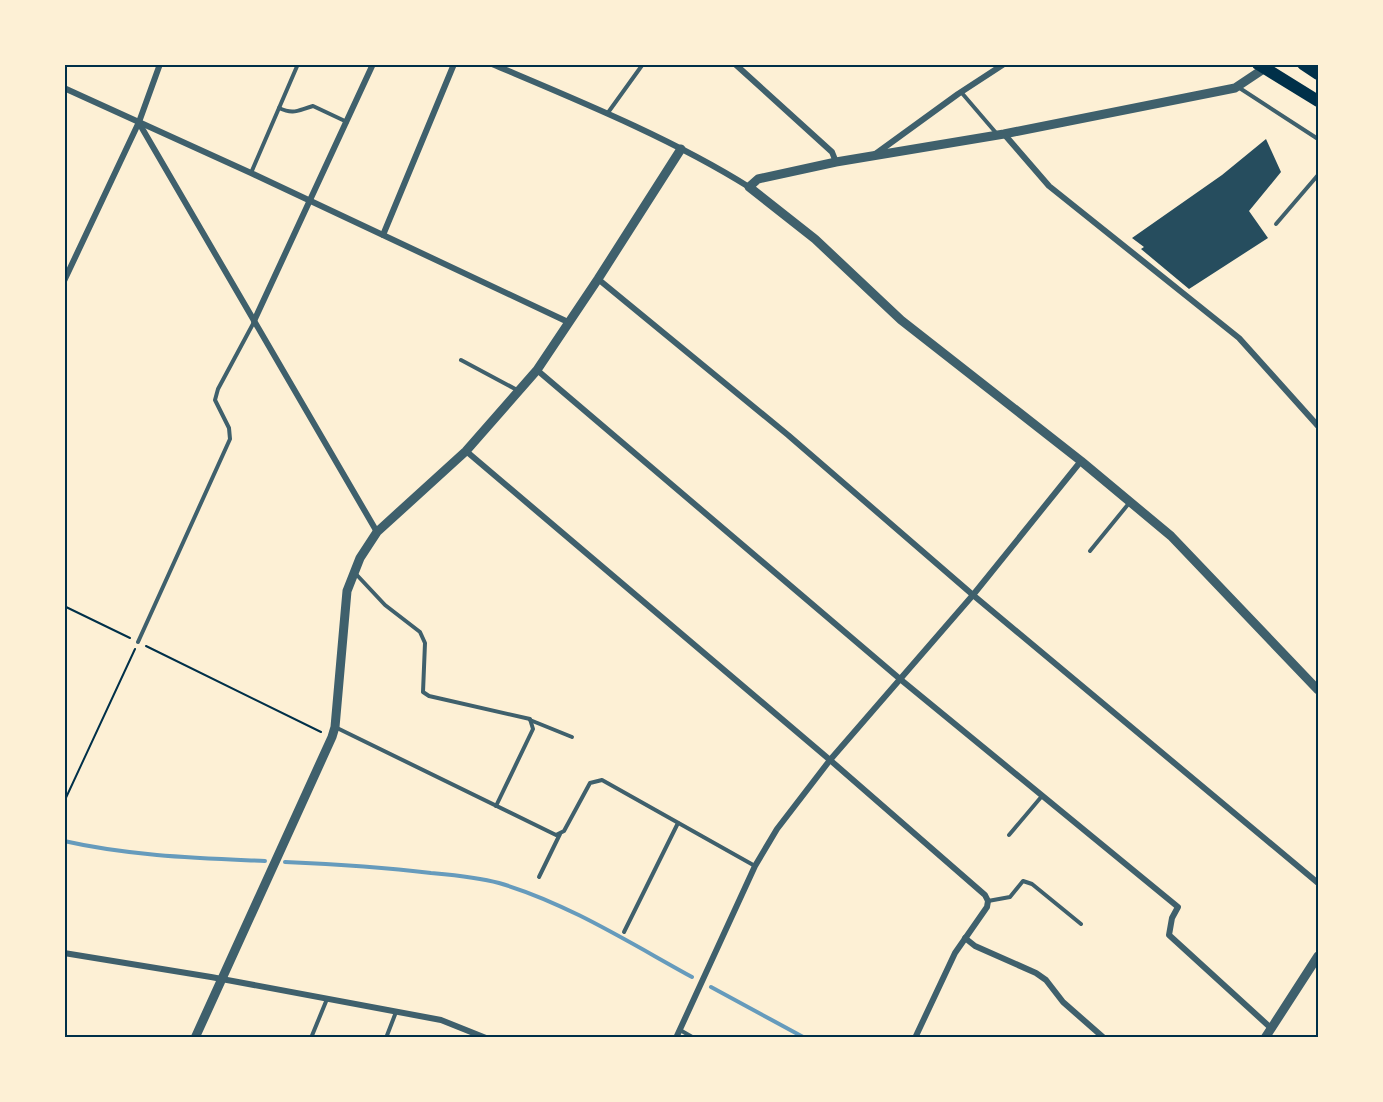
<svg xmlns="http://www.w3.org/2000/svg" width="1383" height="1102" font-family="Signika,sans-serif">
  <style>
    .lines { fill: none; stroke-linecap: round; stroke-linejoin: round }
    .stream { stroke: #669bbc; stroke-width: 4 }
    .building { fill: #264d5e }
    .path { stroke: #003049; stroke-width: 2 }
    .service { stroke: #3f606c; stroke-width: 4 }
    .minor { stroke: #3f606c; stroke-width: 6 }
    .tertiary { stroke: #3f606c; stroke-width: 9 }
    .trunk { stroke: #003049; stroke-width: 12 }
    .neatline { fill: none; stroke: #003049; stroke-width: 2 }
  </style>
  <rect width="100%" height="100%" fill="#fdf0d5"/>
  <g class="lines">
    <g class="stream">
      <path d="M64 841C130 856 197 858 265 861"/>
      <path d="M285 862C334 864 382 867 431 873 453 875 477 877 499 883 567 903 630 943 692 977"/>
      <path d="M711 987 805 1038"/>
    </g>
  </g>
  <path class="building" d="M1266 139 1281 172 1249 211 1268 238 1189 289 1141 249 1144 247 1132 238 1222 175Z"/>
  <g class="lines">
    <g class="path">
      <path d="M64 606 130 638"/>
      <path d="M146 646 321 732"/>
      <path d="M64 802 135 649"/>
    </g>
    <g class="service">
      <path d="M1238 87 1318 139"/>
      <path d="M961 92 997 134"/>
      <path d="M279 108C294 115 298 110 313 106L347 122"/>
      <path d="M607 114 643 64"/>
      <path d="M251 173 298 64"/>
      <path d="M1276 224 1318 175"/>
      <path d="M461 360 519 391"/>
      <path d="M1090 551 1130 502"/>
      <path d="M355 573 385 605 420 632 425 643 423 692 429 696 530 719 533 729 496 806"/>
      <path d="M138 642 230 439 229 428 215 400 218 389 254 322"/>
      <path d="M530 720 572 737"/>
      <path d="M335 727 556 835 564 831 590 783 602 780 755 866"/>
      <path d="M1009 835 1042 796"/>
      <path d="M539 877 560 834"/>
      <path d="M988 901 1010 897 1023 881 1032 884 1081 924"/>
      <path d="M624 932 678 823"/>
      <path d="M680 1030 694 1038"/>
      <path d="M311 1038 327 999"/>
      <path d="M386 1038 396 1012"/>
    </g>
    <g class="minor">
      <path d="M492 64C577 100 671 138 749 187"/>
      <path d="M735 64 832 152 836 162"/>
      <path d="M64 88 251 173 568 322"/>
      <path d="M139 123 377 532"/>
      <path d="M1004 134 1049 186 1239 338 1318 426"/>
      <path d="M874 155 958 94 1004 64"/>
      <path d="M383 235 454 64"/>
      <path d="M598 279 788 435 973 595 1318 883"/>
      <path d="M64 281 139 122 160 64"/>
      <path d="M254 321 373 64"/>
      <path d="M537 370 900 679 1178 907 1172 918 1169 935 1272 1029"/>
      <path d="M466 451 830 760 985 895 988 901 987 907 955 953 915 1038"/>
      <path d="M965 938 975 946 1036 973 1046 980 1063 1002 1104 1038"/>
      <path d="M64 953 211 977 441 1020 486 1038"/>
      <path d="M676 1038 755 866 777 829 830 760 973 595 1081 461"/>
    </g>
    <g class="tertiary">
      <path d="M1271 64 1235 88 1004 134 836 162 758 179 749 187 815 239 901 320 1081 461 1171 536 1318 690"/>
      <path d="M195 1038 332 737 335 727 347 591 360 558 377 532 466 451 537 370 598 279 681 149"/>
      <path d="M1265 1038 1318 956"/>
    </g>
    <g class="trunk">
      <path d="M1258 64 1318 101"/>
      <path d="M1303 64 1318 74"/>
    </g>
  </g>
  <rect width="1383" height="1102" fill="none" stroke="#fdf0d5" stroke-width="132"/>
  <rect x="66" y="66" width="1251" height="970" class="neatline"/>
</svg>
